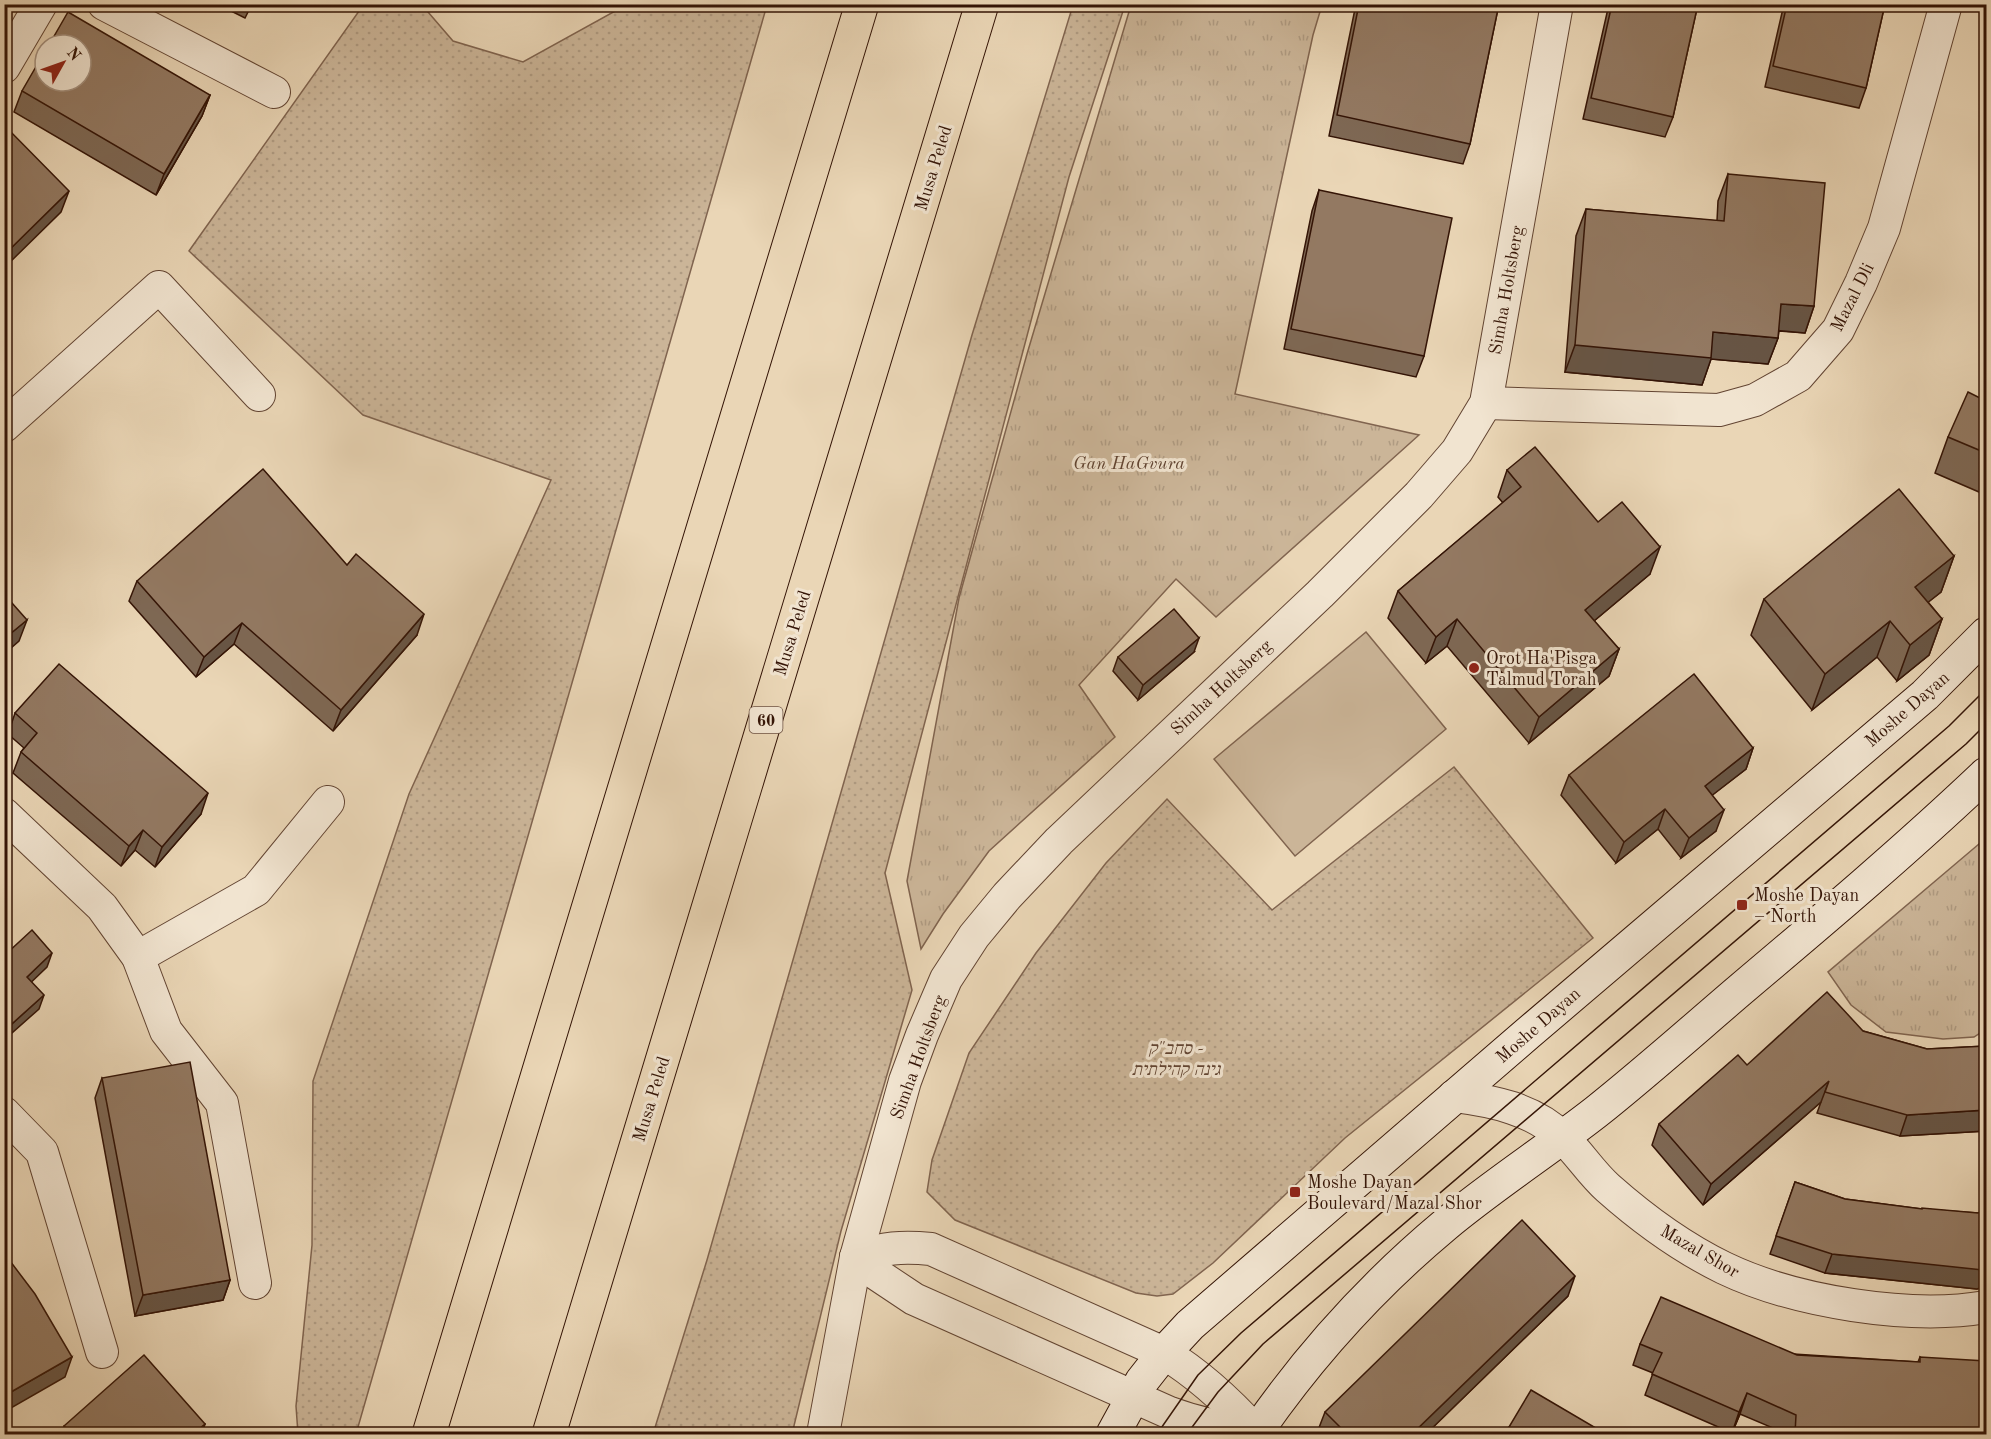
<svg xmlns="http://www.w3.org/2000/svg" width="1991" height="1439" font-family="'Old Standard TT','Frank Ruhl Libre',serif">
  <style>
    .grass { fill: url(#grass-dots); stroke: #80644f; stroke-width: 1.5 }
    .park { fill: url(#park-tufts); stroke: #80644f; stroke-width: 1.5 }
    .pitch { fill: #cbb598; stroke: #80644f; stroke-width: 1.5 }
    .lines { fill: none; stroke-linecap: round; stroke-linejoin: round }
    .street-casing { stroke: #624432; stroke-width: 34 }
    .secondary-casing { stroke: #341406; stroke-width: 35 }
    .highway-casing { stroke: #341406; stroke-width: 35 }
    .street { stroke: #f1e4d0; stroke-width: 32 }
    .secondary { stroke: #f1e4d0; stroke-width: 33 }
    .highway { stroke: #ead6b6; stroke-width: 33 }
    .tram { stroke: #341406; stroke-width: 1.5 }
    .wall { fill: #7e6854; stroke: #341406; stroke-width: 1.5 }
    .shaded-wall { fill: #675545; stroke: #341406; stroke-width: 1.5 }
    .building { fill: #937962; stroke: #341406; stroke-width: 1.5 }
    .poi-dot { fill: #8f2418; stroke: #f1e4d0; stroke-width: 2 }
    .labels { text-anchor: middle; stroke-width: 6; stroke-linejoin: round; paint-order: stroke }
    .shield { fill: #f1e4d0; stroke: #6d5243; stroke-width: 1.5 }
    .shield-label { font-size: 16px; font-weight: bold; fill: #341406 }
    .street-label { font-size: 18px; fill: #341406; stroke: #f1e4d0 }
    .park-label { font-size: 18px; font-style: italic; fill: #614432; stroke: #f1e4d0 }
    .poi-label { font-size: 18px; fill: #341406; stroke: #f1e4d0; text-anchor: start }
  </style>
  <defs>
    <pattern id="grass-dots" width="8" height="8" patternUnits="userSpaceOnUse" patternTransform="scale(1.5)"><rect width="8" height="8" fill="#cbb598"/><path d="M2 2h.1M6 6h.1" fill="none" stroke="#af9b82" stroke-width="1.8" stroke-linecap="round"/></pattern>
    <pattern id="park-tufts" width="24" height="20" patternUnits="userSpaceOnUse" patternTransform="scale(1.5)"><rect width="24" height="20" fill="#cbb598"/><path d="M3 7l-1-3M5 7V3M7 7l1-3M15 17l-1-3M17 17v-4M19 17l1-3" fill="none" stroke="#af9b82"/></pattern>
  </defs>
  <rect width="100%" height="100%" fill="#ead6b6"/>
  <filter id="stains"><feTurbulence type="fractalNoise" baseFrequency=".00333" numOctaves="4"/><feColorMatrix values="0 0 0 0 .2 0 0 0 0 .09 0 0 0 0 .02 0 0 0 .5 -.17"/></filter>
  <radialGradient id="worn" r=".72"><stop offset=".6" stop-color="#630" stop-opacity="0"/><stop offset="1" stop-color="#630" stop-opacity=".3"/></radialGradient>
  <g class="grass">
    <path d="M364 4 422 5 453 41 523 62 626 5H767L356 1434H298L296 1406 312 1245 313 1081 409 794 551 480 363 415 189 251Z"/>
    <path d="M1073 5H1125L1069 177 885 873 912 990 841 1231 792 1434H653L707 1260 972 335Z"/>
    <path d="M1454 767 1593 938 1345 1138 1213 1263 1173 1294 1157 1296 1136 1293 955 1220 927 1192 932 1160 969 1053 1036 953 1106 863 1167 799 1272 910Z"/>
  </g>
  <g class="park">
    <path d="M1131 5H1322L1313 35 1235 394 1419 435 1216 617 1176 579 1079 685 1115 737 989 851 943 914 921 949 907 881 959 598 1027 354Z"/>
    <path d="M1986 838V1029L1974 1037 1943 1039 1886 1032 1851 1005 1828 972Z"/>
  </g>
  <path class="pitch" d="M1366 632 1446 729 1295 856 1214 759Z"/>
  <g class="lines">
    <g class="street-casing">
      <g id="street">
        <path d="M104 4 274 92"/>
        <path d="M4 67 41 4"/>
        <path d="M1486 403 1719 410 1755 400 1798 376 1838 330 1861 283 1884 228 1946 4"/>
        <path d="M4 426 159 287 259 395"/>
        <path d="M4 814 102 907 138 957 166 1031 222 1103 255 1283"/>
        <path d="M138 957 256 890 328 802"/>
        <path d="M1454 1096C1493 1101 1534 1109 1563 1138 1579 1153 1591 1173 1608 1188 1643 1219 1683 1248 1724 1268 1795 1302 1910 1320 1986 1307"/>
        <path d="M4 1113 42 1152 102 1352"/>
        <path d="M856 1257C884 1248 901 1246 931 1249L1164 1353C1200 1375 1228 1401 1256 1432"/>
        <path d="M856 1257 872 1271 914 1299 1170 1413C1199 1424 1226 1429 1256 1432"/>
        <path d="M823 1434 856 1257 905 1081 922 1035 946 979 974 936 1007 896 1059 841 1320 594 1419 495 1457 451 1486 403 1557 4"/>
      </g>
    </g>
    <g class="secondary-casing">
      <g id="secondary">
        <path d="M1113 1434 1142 1381 1164 1353 1190 1325 1527 1034 1925 695 1986 634"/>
        <path d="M1255 1434C1308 1357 1372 1286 1445 1225 1493 1185 1546 1151 1596 1112 1645 1073 1692 1031 1740 990 1823 920 1907 849 1986 774"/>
      </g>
    </g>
    <g class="highway-casing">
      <g id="highway">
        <path d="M429 1434 862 4"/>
        <path d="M549 1434 982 4"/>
      </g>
    </g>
    <use href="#street" class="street"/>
    <use href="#secondary" class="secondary"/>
    <use href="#highway" class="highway"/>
    <g class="tram">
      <path d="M1157 1434 1198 1375 1241 1333 1949 726 1986 689"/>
      <path d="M1187 1434 1218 1392 1263 1344 1966 744 1986 724"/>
    </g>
  </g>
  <g class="wall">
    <path d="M217 4H252L245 18Z"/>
    <path d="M1356 4H1499L1470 144 1463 164 1329 136Z"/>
    <path d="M1609 4H1698L1673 117 1665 137 1583 119Z"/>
    <path d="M1784 4H1885L1866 88 1859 108 1765 87Z"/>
    <path d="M22 91 210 95 202 116 156 195 14 112Z"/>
    <path d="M1728 174 1814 306 1805 333 1779 331 1778 338 1768 364 1711 359 1702 385 1565 372 1576 236 1586 209 1717 221 1718 201Z"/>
    <path d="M1319 190 1424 356 1416 377 1284 349 1312 211Z"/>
    <path d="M1986 401V495L1935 473 1948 437Z"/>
    <path d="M1507 470 1598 522 1650 574 1594 621 1619 649 1609 676 1529 743 1447 646 1426 663 1388 618 1398 591 1503 503 1498 497Z"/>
    <path d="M1954 556 1941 592 1928 602 1942 619 1929 655 1897 681 1877 657 1812 710 1751 635 1764 599Z"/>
    <path d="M347 565 417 635 333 731 234 644 196 677 129 601 137 581Z"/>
    <path d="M1194 652 1138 700 1113 671 1118 657Z"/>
    <path d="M15 713 201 814 155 867 135 850 121 866 13 773 21 752 24 748 8 734Z"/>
    <path d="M1753 748 1746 769 1712 795 1716 831 1681 858 1658 829 1616 863 1561 795 1569 775Z"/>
    <path d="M1863 1031 1927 1049 1986 1046V1131L1900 1136 1817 1113 1821 1102 1703 1205 1652 1145 1659 1124 1747 1065Z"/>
    <path d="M102 1078 230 1280 223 1300 135 1316 95 1098Z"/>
    <path d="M1795 1182 1845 1199 1922 1209 1978 1213 1986 1210V1286L1977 1289 1825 1273 1770 1254Z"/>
    <path d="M1568 1296 1426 1434H1319L1317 1433 1325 1412Z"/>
    <path d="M1640 1344 1918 1362 1920 1357 1986 1434H1787L1740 1414 1732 1433 1645 1395 1653 1373 1633 1365Z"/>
    <path d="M205 1424 201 1434H61L64 1426Z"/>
    <path d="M1509 1427 1606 1434H1506Z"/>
  </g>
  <g class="shaded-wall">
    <path d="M210 95 202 116 156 195 164 174Z"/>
    <path d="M69 191 61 212 4 268V255Z"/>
    <path d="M1781 304 1814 306 1805 333 1771 330Z"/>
    <path d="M1713 332 1778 338 1768 364 1711 359 1702 385 1565 372 1575 345Z"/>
    <path d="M1660 547 1650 574 1576 636 1585 610Z"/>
    <path d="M1954 556 1941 592 1902 623 1915 587Z"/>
    <path d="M424 614 417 635 333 731 341 710Z"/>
    <path d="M1457 619 1447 646 1426 663 1436 637Z"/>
    <path d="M1942 619 1929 655 1897 681 1910 645Z"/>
    <path d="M27 620 19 641 4 654V639Z"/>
    <path d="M1890 621 1877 657 1812 710 1825 674Z"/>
    <path d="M242 623 234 644 196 677 204 657Z"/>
    <path d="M1199 638 1194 652 1138 700 1143 685Z"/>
    <path d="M1619 649 1609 676 1529 743 1539 717Z"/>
    <path d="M1753 748 1746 769 1697 807 1705 786Z"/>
    <path d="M208 793 201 814 155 867 162 847Z"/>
    <path d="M1665 809 1658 829 1616 863 1624 842Z"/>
    <path d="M1724 810 1716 831 1681 858 1689 838Z"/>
    <path d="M143 830 135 850 121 866 129 846Z"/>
    <path d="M52 953 47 967 22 991 27 977Z"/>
    <path d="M44 995 39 1009 4 1040V1031Z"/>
    <path d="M1829 1081 1821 1102 1703 1205 1711 1184Z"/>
    <path d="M1986 1110V1131L1900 1136 1907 1115Z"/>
    <path d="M1832 1254 1986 1269V1286L1977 1289 1825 1273Z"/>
    <path d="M1575 1276 1568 1296 1426 1434H1412Z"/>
    <path d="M230 1280 223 1300 135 1316 143 1295Z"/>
    <path d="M72 1357 65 1377 4 1412V1396Z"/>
    <path d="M1747 1393 1740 1414 1732 1433 1739 1412Z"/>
    <path d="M205 1424 201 1434H193Z"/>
  </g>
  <g class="building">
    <path d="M1359 4H1499L1470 144 1337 115Z"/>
    <path d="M1612 4H1698L1673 117 1591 98Z"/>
    <path d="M1787 4H1885L1866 88 1773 66Z"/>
    <path d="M68 12 210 95 164 174 22 91 45 51V81H81V45H49Z"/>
    <path d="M5 126 69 191 4 255V127Z"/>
    <path d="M1728 174 1825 183 1814 306 1781 304 1778 338 1713 332 1711 358 1575 345 1586 209 1724 221Z"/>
    <path d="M1319 190 1452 218 1424 356 1291 329Z"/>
    <path d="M1968 392 1986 401V453L1948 437Z"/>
    <path d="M1535 447 1598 522 1622 502 1660 547 1585 610 1619 649 1539 717 1457 619 1436 637 1398 591 1521 487 1507 470Z"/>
    <path d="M263 469 347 565 356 554 424 614 341 710 242 623 204 657 137 581Z"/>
    <path d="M1899 489 1954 556 1915 587 1942 619 1910 645 1890 621 1825 674 1764 599Z"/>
    <path d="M4 594 27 620 4 639Z"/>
    <path d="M1174 609 1199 638 1143 685 1118 657Z"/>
    <path d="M59 664 208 793 162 847 143 830 129 846 21 752 37 733 15 713Z"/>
    <path d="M1694 674 1753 748 1705 786 1724 810 1689 838 1665 809 1624 842 1569 775Z"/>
    <path d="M32 930 52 953 27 977 44 995 4 1031V953L6 954Z"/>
    <path d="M1827 992 1863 1031 1927 1049 1986 1046V1110L1907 1115 1825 1092 1829 1081 1711 1184 1659 1124 1738 1055 1747 1065Z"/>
    <path d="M190 1062 230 1280 143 1295 102 1078Z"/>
    <path d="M1795 1182 1845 1199 1922 1209V1208L1978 1213 1986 1210V1269L1983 1270 1832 1254 1776 1236Z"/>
    <path d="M1522 1220 1575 1276 1412 1434H1347L1325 1412Z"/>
    <path d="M4 1253 35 1294 72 1357 4 1396Z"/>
    <path d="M1661 1297 1797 1355 1920 1362V1357L1986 1361V1434H1795L1796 1415 1747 1393 1739 1412 1652 1374 1662 1353 1640 1344Z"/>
    <path d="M144 1355 205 1424 193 1434H71L64 1426Z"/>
    <path d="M1531 1390 1606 1434H1522L1509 1427Z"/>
  </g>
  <g class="poi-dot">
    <circle cx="1474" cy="668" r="6"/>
    <rect x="1736" y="899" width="12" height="12" rx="3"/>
    <rect x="1289" y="1186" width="12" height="12" rx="3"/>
  </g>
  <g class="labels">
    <rect class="shield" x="749.5" y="707" width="33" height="26" rx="4.5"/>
    <g class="shield-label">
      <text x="766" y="726">60</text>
    </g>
    <g class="street-label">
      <text transform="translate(933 168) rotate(-73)" y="6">Musa Peled</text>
      <text transform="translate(1506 290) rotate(-80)" y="6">Simha Holtsberg</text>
      <text transform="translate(1852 297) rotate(-63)" y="6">Mazal Dli</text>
      <text transform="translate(792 633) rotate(-73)" y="6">Musa Peled</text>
      <text transform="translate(1221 687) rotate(-43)" y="6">Simha Holtsberg</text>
      <text transform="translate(1907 709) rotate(-41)" y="6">Moshe Dayan</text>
      <text transform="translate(1538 1025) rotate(-41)" y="6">Moshe Dayan</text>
      <text transform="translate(918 1057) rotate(-70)" y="6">Simha Holtsberg</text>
      <text transform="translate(651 1099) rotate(-73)" y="6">Musa Peled</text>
      <text transform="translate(1700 1251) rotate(30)" y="6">Mazal Shor</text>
    </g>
    <g class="park-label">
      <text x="1129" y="469">Gan HaGvura</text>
      <text x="1176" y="1054">סחב"ק -<tspan x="1176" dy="21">גינה קהילתית</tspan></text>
    </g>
    <g class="poi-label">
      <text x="1486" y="664">Orot Ha'Pisga<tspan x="1486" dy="21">Talmud Torah</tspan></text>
      <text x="1754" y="901">Moshe Dayan<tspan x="1754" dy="21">– North</tspan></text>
      <text x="1307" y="1188">Moshe Dayan<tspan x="1307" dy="21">Boulevard/Mazal Shor</tspan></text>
    </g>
  </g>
  <rect width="1991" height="1439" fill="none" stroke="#ead6b6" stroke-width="24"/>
  <rect x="6" y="6" width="1979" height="1427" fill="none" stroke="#341406" stroke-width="3"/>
  <rect x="12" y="12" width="1967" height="1415" fill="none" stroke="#341406" stroke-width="1.5"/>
  <g transform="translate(63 63) rotate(50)"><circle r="28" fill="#f1e4d0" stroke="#a5917f" stroke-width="1.5"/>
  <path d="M0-4.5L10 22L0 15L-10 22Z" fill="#8f2418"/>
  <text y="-9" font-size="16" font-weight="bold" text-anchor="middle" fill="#341406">N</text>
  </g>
  <rect width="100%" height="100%" filter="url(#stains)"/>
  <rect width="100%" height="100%" fill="url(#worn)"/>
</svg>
